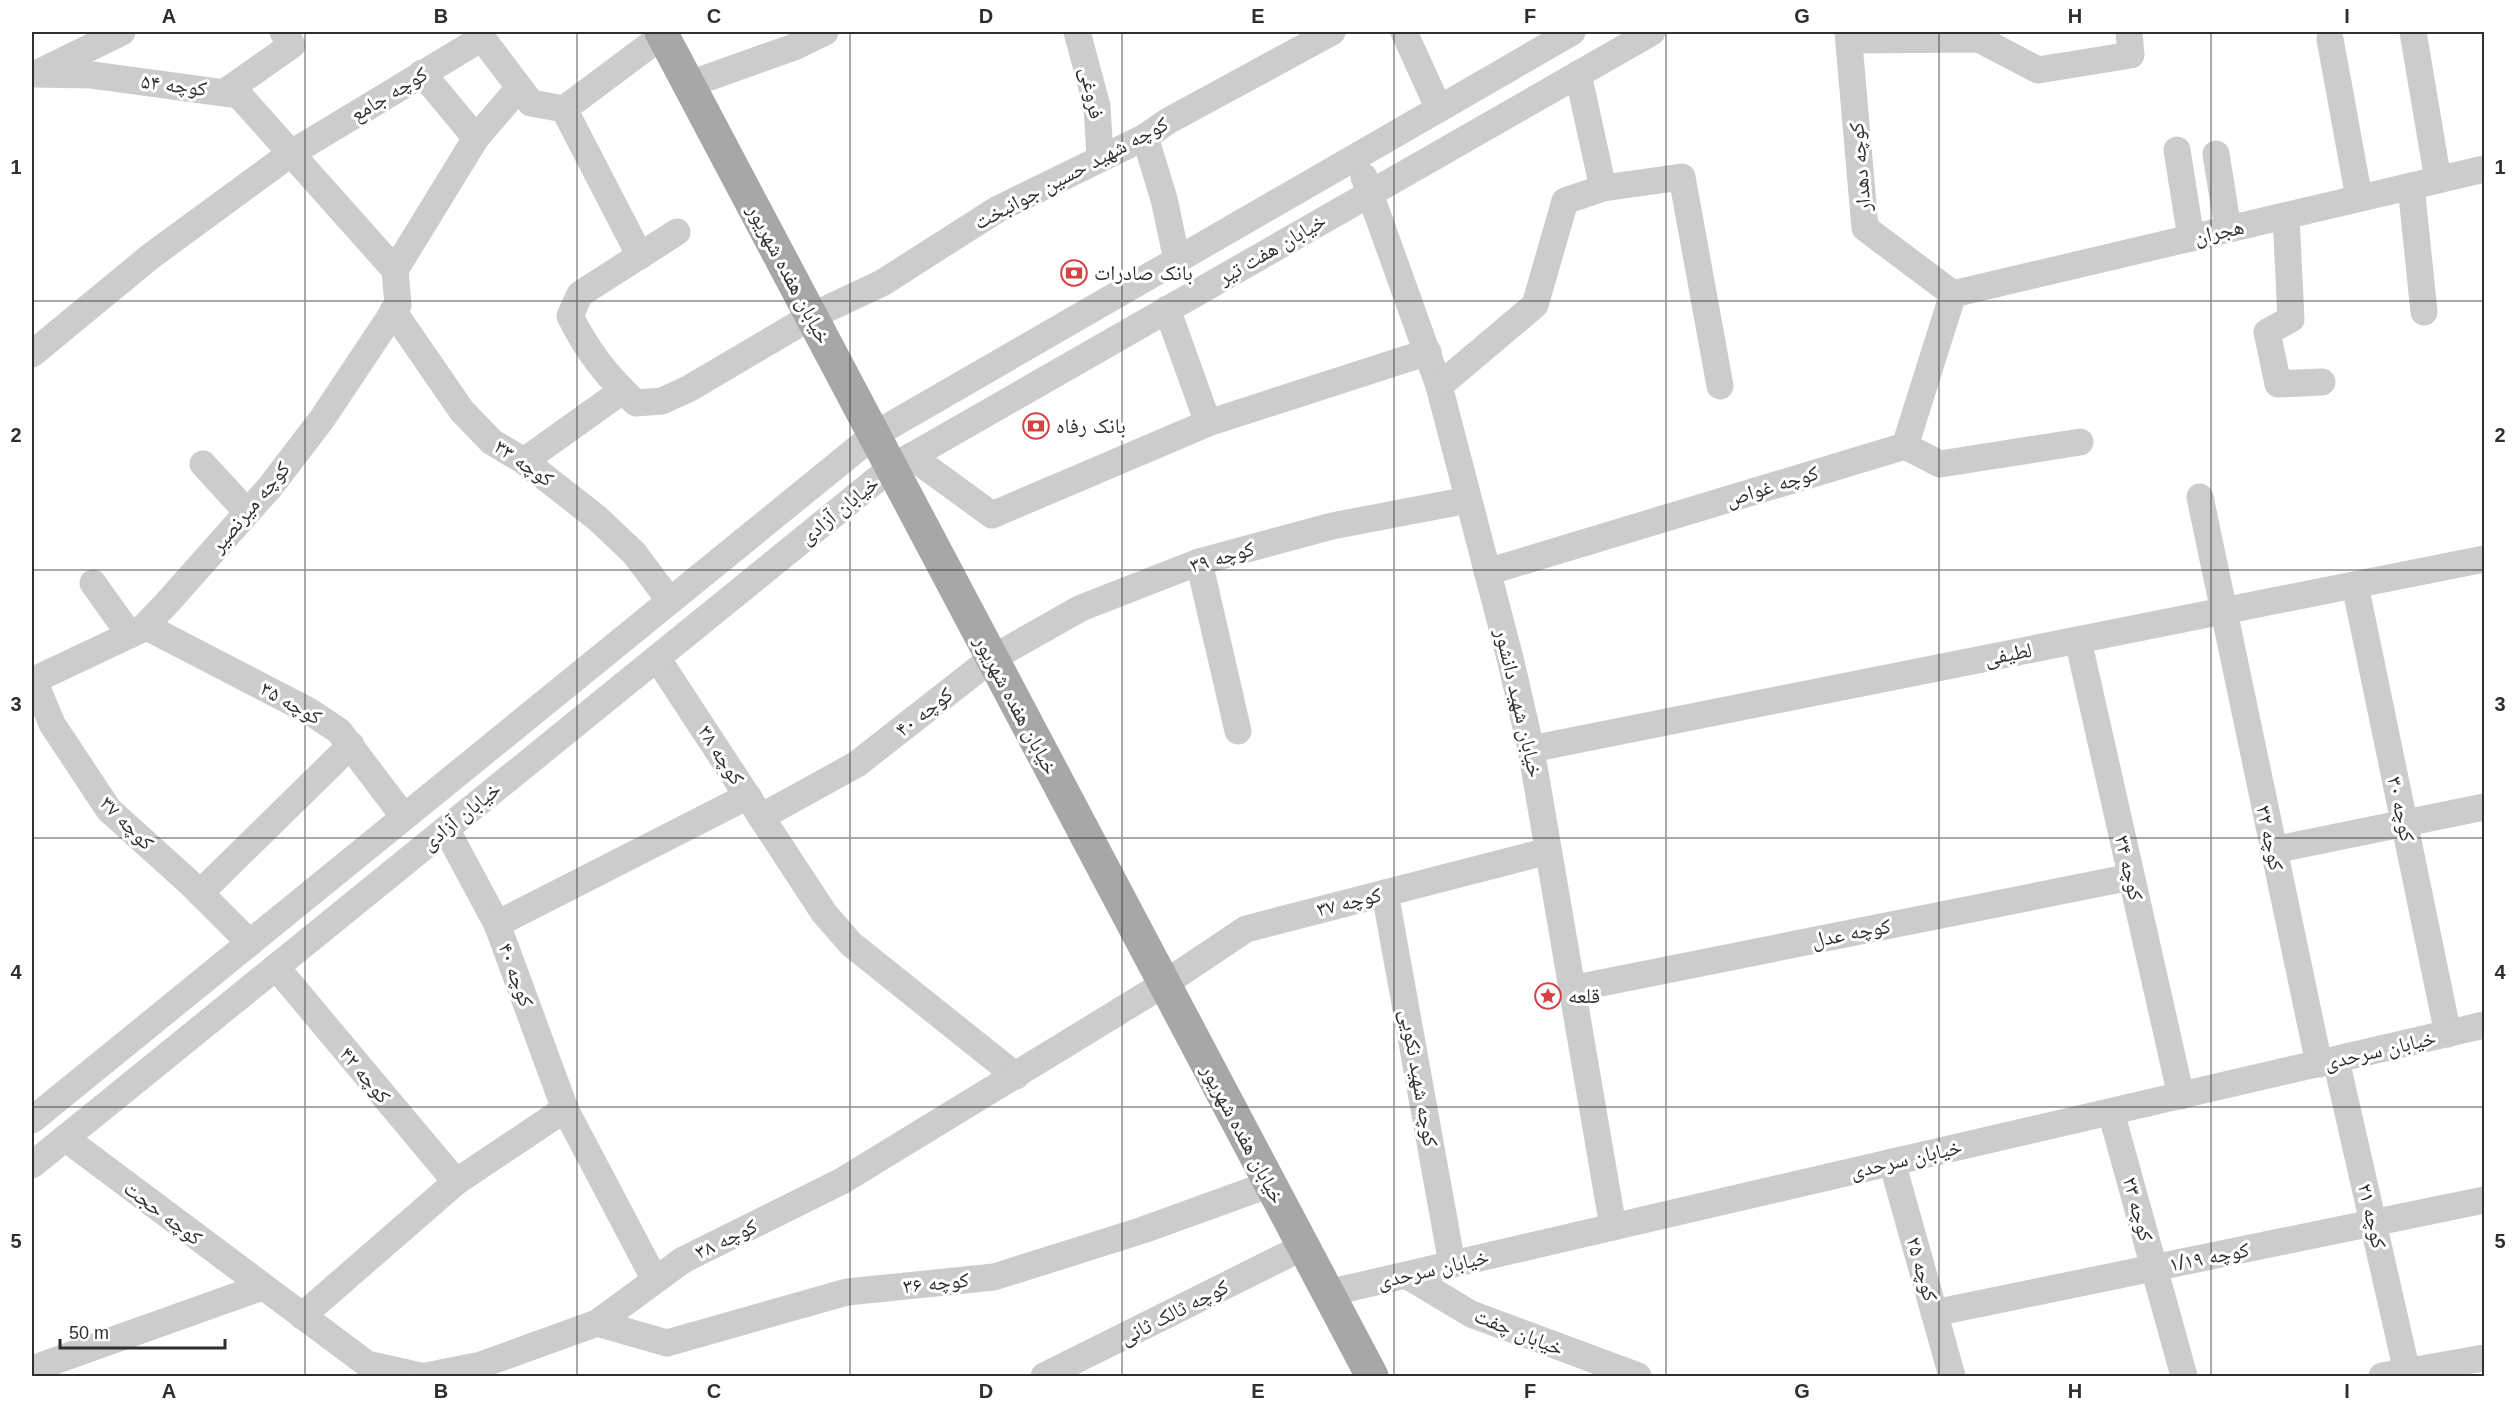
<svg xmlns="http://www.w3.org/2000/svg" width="2516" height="1408" font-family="Helvetica,'Noto Naskh Arabic',sans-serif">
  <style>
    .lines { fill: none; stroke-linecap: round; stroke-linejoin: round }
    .minor { stroke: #ccc; stroke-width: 27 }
    .major { stroke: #a7a7a7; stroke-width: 33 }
    .grid { fill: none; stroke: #2f2f2f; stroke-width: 1.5; stroke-opacity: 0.55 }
    .labels { text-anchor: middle; stroke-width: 6; stroke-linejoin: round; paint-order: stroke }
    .street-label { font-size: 21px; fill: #2f2f2f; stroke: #fff }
    .poi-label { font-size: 21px; fill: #2f2f2f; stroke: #fff; text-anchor: start }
    .neatline { fill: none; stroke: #2f2f2f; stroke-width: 2 }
    .grid-label { font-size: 20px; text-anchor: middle; font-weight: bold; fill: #2f2f2f }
  </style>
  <rect width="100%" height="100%" fill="#fff"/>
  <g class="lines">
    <g class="minor">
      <path d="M1077 32 1097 106 1100 157"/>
      <path d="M1404 32 1439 109"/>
      <path d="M1848 32 1865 228 1953 294"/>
      <path d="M2413 32 2438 180"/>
      <path d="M482 38 531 103 564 109 663 35"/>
      <path d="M2330 39 2359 198"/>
      <path d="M1849 40 1979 39 2038 70 2131 55 2129 32"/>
      <path d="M40 72 122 32"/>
      <path d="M422 73 476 138"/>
      <path d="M32 74 92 75 239 95 395 270 476 138 518 89"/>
      <path d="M1578 74 1603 188"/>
      <path d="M690 84 794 47 825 32"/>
      <path d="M225 92 292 45 283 32"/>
      <path d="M564 109 640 256"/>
      <path d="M1145 137 1164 199 1177 260"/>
      <path d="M2177 150 2191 238"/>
      <path d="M2216 154 2228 229"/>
      <path d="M1364 177 1439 386 1511 662 1531 749 1613 1227"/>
      <path d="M2411 186 2424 312"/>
      <path d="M2286 216 2291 319 2267 332 2278 384 2322 382"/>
      <path d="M677 232 580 294 570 316C586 349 609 379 636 403L662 401 690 388 812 316 882 283 998 209 1145 137 1168 121 1332 32"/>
      <path d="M1953 294 2484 169"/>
      <path d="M1167 309 1208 423"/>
      <path d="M393 311 462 411 492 442 524 461 597 518 634 553 670 601"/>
      <path d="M32 354 151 256 290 154 482 38 480 32"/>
      <path d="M1439 386 1535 305 1565 201 1603 188 1682 177 1720 386"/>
      <path d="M1905 446 1940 464 2080 442"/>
      <path d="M911 456 992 515 1208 423 1428 352"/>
      <path d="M524 461 622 391"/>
      <path d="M203 464 247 512"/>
      <path d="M2200 497 2319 1064"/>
      <path d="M1199 562 1238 731"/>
      <path d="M1487 572 1905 446 1953 294"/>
      <path d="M93 583 130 635"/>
      <path d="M2355 585 2448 1034"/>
      <path d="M145 626 309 711 339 731 404 817"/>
      <path d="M2078 640 2181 1096"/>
      <path d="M657 658 824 913 851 944 1016 1076"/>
      <path d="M34 680 52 724 109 810 191 884 250 943"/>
      <path d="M32 681 142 629 167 603 270 487 322 419 398 305 395 270"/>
      <path d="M1531 749 2484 559"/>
      <path d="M761 817 857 764 991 659 1081 608 1199 562 1332 526 1468 500"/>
      <path d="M446 829 497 924"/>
      <path d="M2273 850 2484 807"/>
      <path d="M200 893 351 745"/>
      <path d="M1385 893 1452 1264"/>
      <path d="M276 967 456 1182"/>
      <path d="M1571 989 2131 877"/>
      <path d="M2336 1060 2407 1372"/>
      <path d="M2111 1112 2184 1376"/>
      <path d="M32 1120 874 435 1572 32"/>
      <path d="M65 1138 367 1364 420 1376"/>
      <path d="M1892 1162 1952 1376"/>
      <path d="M32 1165 891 468 1652 32"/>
      <path d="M1406 1275 1471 1314 1638 1376"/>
      <path d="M655 1280 565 1109 497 924 748 796"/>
      <path d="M1328 1293 2484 1025"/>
      <path d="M1934 1313 2484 1200"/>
      <path d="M302 1316 456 1182 565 1109"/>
      <path d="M597 1323 667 1343 847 1292 994 1277 1143 1230 1270 1184"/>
      <path d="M32 1369 262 1287"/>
      <path d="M426 1376 481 1365 597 1323 683 1260 842 1181 1164 984 1246 929 1548 851"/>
      <path d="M1044 1376 1303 1247"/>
      <path d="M2382 1376 2484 1358"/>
    </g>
    <path class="major" d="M661 32 1372 1376"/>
  </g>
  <path class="grid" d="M305 32V1376M577 32V1376M850 32V1376M1122 32V1376M1394 32V1376M1666 32V1376M1939 32V1376M2211 32V1376M32 301H2484M32 570H2484M32 838H2484M32 1107H2484"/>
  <defs>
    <g id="bank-ring" transform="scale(1.35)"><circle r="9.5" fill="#fff" stroke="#d64244" stroke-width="1.5"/><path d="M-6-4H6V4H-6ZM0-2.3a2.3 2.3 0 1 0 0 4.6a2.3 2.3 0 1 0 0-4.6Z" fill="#d64244"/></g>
    <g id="sight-ring" transform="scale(1.35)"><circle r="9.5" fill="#fff" stroke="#d64244" stroke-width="1.5"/><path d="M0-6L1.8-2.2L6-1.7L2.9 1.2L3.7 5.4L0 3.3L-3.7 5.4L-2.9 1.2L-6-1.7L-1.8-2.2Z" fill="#d64244"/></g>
  </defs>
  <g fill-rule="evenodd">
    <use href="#bank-ring" x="1074" y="273"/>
    <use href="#bank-ring" x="1036" y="426"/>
    <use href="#sight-ring" x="1548" y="996"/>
  </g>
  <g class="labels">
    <g class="street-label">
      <text transform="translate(174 85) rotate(7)" y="7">کوچه ۵۴</text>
      <text transform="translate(1092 93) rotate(79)" y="7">فروغی</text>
      <text transform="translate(389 94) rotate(-31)" y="7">کوچه جامع</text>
      <text transform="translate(1860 167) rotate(-95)" y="7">کوچه دهدار</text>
      <text transform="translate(1071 173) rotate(-28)" y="7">کوچه شهید حسین جوانبخت</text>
      <text transform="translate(2219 232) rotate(-13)" y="7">هجران</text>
      <text transform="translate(1272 249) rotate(-30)" y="7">خیابان هفت تیر</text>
      <text transform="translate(789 274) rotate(62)" y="7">خیابان هفده شهریور</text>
      <text transform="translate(524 463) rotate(34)" y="7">کوچه ۳۳</text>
      <text transform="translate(1772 486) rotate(-17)" y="7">کوچه غواص</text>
      <text transform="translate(250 507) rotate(-50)" y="7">کوچه میرنصیر</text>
      <text transform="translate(839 510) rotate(-39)" y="7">خیابان آزادی</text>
      <text transform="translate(1222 557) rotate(-16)" y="7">کوچه ۳۹</text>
      <text transform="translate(2008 654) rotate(-11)" y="7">لطیفی</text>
      <text transform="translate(291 703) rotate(29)" y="7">کوچه ۳۵</text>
      <text transform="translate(1519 703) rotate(77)" y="7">خیابان شهید دانشور</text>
      <text transform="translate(1016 705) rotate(62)" y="7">خیابان هفده شهریور</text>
      <text transform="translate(924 712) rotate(-38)" y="7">کوچه ۴۰</text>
      <text transform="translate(721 755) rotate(57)" y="7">کوچه ۳۸</text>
      <text transform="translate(2401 809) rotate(78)" y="7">کوچه ۳۰</text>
      <text transform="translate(461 816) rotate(-39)" y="7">خیابان آزادی</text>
      <text transform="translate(127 823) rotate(45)" y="7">کوچه ۳۷</text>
      <text transform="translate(2270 838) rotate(78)" y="7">کوچه ۳۲</text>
      <text transform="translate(2129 868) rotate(77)" y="7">کوچه ۳۴</text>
      <text transform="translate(1349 902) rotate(-14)" y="7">کوچه ۳۷</text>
      <text transform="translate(1851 933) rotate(-11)" y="7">کوچه عدل</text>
      <text transform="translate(516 975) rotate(70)" y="7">کوچه ۴۰</text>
      <text transform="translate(2380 1050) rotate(-13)" y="7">خیابان سرحدی</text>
      <text transform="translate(365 1075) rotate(50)" y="7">کوچه ۴۲</text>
      <text transform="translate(1419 1078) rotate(80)" y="7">کوچه شهید نکویی</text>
      <text transform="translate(1243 1134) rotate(62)" y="7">خیابان هفده شهریور</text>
      <text transform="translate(1906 1159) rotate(-13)" y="7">خیابان سرحدی</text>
      <text transform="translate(2138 1209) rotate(75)" y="7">کوچه ۲۳</text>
      <text transform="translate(163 1213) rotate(37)" y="7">کوچه حجت</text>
      <text transform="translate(2372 1216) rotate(77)" y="7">کوچه ۲۱</text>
      <text transform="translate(726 1239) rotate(-26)" y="7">کوچه ۳۸</text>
      <text transform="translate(2209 1257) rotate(-11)" y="7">کوچه ۱/۱۹</text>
      <text transform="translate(1433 1269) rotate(-13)" y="7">خیابان سرحدی</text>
      <text transform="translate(1922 1269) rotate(74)" y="7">کوچه ۲۵</text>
      <text transform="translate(936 1283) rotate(-6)" y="7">کوچه ۳۶</text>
      <text transform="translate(1174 1312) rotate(-27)" y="7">کوچه ثالک ثانی</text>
      <text transform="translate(1519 1332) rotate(22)" y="7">خیابان چفت</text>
    </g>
    <g class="poi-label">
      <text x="1094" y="280">بانک صادرات</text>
      <text x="1056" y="433">بانک رفاه</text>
      <text x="1568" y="1003">قلعه</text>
    </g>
  </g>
  <rect width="2516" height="1408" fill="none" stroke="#ffffff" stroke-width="66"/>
  <path d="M60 1339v9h165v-9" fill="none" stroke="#2f2f2f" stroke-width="3"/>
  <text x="69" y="1339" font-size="18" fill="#2f2f2f" stroke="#ffffff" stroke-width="4.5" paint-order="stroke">50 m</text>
  <rect x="33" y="33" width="2450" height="1342" class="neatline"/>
  <g class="grid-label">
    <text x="169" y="23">A</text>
    <text x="441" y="23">B</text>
    <text x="714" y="23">C</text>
    <text x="986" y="23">D</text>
    <text x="1258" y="23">E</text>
    <text x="1530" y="23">F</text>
    <text x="1802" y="23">G</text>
    <text x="2075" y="23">H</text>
    <text x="2347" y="23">I</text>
    <text x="16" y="174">1</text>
    <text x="2500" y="174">1</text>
    <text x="16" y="442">2</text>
    <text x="2500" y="442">2</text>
    <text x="16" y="711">3</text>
    <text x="2500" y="711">3</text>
    <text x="16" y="979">4</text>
    <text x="2500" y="979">4</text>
    <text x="16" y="1248">5</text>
    <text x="2500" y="1248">5</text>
    <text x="169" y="1398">A</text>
    <text x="441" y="1398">B</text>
    <text x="714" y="1398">C</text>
    <text x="986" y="1398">D</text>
    <text x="1258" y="1398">E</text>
    <text x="1530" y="1398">F</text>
    <text x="1802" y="1398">G</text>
    <text x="2075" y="1398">H</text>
    <text x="2347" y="1398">I</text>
  </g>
</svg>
